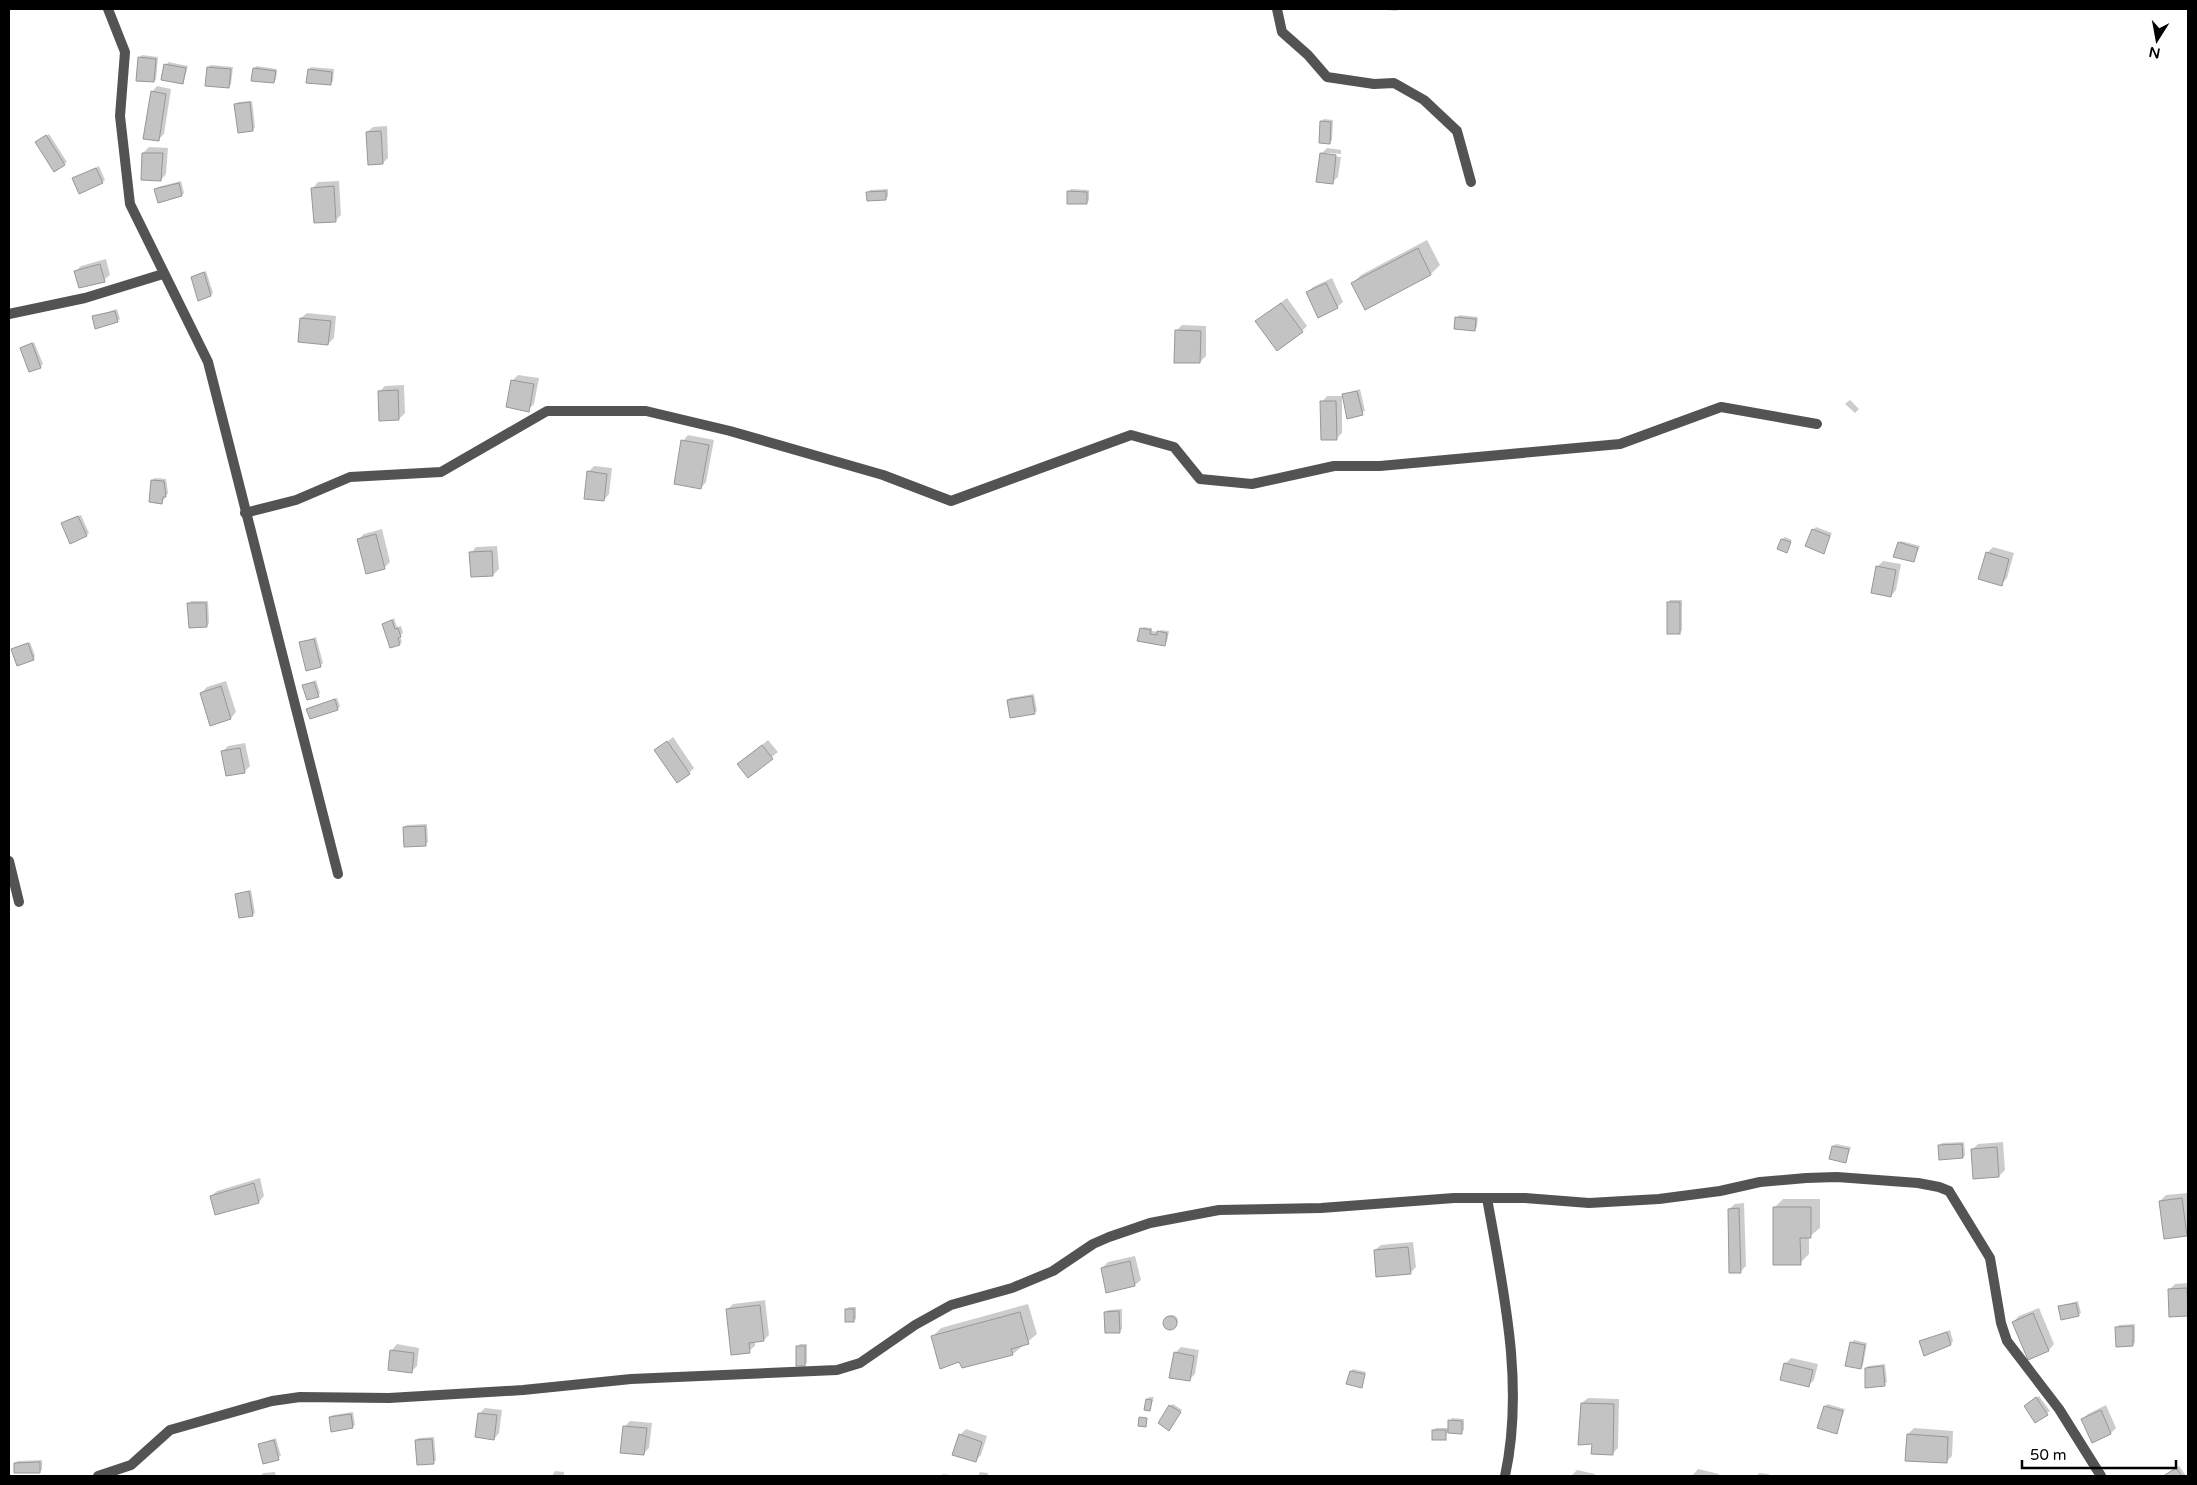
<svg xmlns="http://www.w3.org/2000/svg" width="2197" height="1485" font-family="'Varela Round',sans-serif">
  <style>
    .shadow { fill: #0003 }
    .building { fill: #c3c3c3; stroke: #979797 }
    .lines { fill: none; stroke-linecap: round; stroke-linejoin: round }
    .street { stroke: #535353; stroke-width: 10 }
  </style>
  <rect width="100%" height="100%" fill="#fff"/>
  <g class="shadow">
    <path d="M1379 9H1399L1396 11Z"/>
    <path d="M142 55 158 57 156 79 154 81 139 58Z"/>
    <path d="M168 62 188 66 183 83 162 79Z"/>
    <path d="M211 65 233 67 231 84 229 87 208 67Z"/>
    <path d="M256 66 277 69 276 79 274 82 254 69Z"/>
    <path d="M311 67 334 69 333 81 330 84 309 70Z"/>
    <path d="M157 86 171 89 164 134 158 140 152 92Z"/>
    <path d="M252 101 255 127 253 130 239 131 236 105 238 102Z"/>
    <path d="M1324 119 1333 120 1332 140 1330 143 1321 121Z"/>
    <path d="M387 126 388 158 383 163 367 132 373 127Z"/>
    <path d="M49 134 67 162 64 164 39 140Z"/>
    <path d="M149 147 168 148 166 174 161 180 143 153Z"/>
    <path d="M1327 148 1341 150V154L1324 153V155L1341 157 1338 177 1332 182 1321 154Z"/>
    <path d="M99 166 105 180 102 182 74 178Z"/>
    <path d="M181 181 184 193 182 195 159 201 156 189 158 187Z"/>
    <path d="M339 181 341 215 336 220 313 188 318 182Z"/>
    <path d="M888 189V196L886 199 867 193 870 190Z"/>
    <path d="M1071 189 1089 190V200L1087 203 1068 192Z"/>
    <path d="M1427 240 1440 265 1431 274 1366 308 1353 283 1361 275Z"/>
    <path d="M106 259 110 275 104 280 76 271 81 266Z"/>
    <path d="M206 271 213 293 211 295 192 277Z"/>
    <path d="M1332 278 1343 302 1337 307 1307 293 1313 287Z"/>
    <path d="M1287 298 1307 326 1302 331 1257 321Z"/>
    <path d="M117 309 120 319 117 321 93 317Z"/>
    <path d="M307 313 336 316 334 338 328 344 301 318Z"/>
    <path d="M1459 315 1478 317 1477 327 1474 330 1457 318Z"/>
    <path d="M1182 325 1206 326V356L1200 362 1176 331Z"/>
    <path d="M34 342 43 364 40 367 21 348Z"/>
    <path d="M518 375 539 378 534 404 528 410 512 381Z"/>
    <path d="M404 385 405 413 399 419 380 391 385 386Z"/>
    <path d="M1360 389 1365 411 1348 417 1343 395Z"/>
    <path d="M1327 396H1342V433L1336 439 1322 402Z"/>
    <path d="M1850 400 1859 409 1855 413 1845 404Z"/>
    <path d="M688 435 714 440 706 482 701 488 683 441Z"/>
    <path d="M594 466 612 468 609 494 604 500 588 472Z"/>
    <path d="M155 478 166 479 168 493 162 502 152 480Z"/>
    <path d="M81 515 89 533 86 535 65 521Z"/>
    <path d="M1816 527 1832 533 1823 552 1813 530Z"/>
    <path d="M382 529 390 562 384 568 359 539 364 534Z"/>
    <path d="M1785 537 1792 540 1786 551 1782 539Z"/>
    <path d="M1901 541 1920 546 1913 561 1899 543Z"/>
    <path d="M497 546 499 569 493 575 471 553 476 547Z"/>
    <path d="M1993 547 2014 553 2007 578 2001 584 1987 553Z"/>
    <path d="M1883 561 1901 564 1896 590 1891 596 1877 567Z"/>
    <path d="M1670 600H1682V630L1680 633 1668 603Z"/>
    <path d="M191 601H208L209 623 207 626 189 604Z"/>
    <path d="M394 618 397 627 401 626 403 633 400 636 402 642 400 644 383 624Z"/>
    <path d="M1144 627 1152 628V631L1158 632 1161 630 1169 631 1167 642 1164 644 1141 629Z"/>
    <path d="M316 637 323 663 320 666 300 643Z"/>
    <path d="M30 642 35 656 33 659 12 649Z"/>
    <path d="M316 680 320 693 318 696 304 686Z"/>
    <path d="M226 681 236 712 231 718 211 724 201 693 207 687Z"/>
    <path d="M1034 694 1037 711 1034 713 1008 700 1010 698Z"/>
    <path d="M337 698 340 706 338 709H308Z"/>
    <path d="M673 737 694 768 689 773 656 751Z"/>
    <path d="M768 740 778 752 749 776 745 759Z"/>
    <path d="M245 743 250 766 244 772 222 752 228 746Z"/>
    <path d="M427 824 428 842 425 845 404 827 407 825Z"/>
    <path d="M251 890 255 913 252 915 237 894Z"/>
    <path d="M1964 1142 1965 1155 1963 1157 1939 1146 1942 1143Z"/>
    <path d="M2003 1142 2005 1170 1999 1176 1972 1150 1978 1144Z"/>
    <path d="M1836 1144 1851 1147 1846 1161 1833 1146Z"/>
    <path d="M260 1178 264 1196 259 1202 216 1214 211 1196 217 1191Z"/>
    <path d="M2187 1193 2188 1233 2187 1234 2160 1201 2166 1195Z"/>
    <path d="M1783 1199H1820V1228L1809 1237V1254L1800 1263 1774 1208Z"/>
    <path d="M1744 1203 1746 1266 1740 1272 1729 1209 1735 1204Z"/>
    <path d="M1413 1242 1416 1267 1410 1273 1375 1250 1381 1245Z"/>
    <path d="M1135 1256 1141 1280 1135 1285 1102 1268 1108 1262Z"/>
    <path d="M2188 1283V1314L2169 1290 2175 1284Z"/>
    <path d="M765 1300 769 1335 764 1340 755 1341V1346L749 1351 727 1310 733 1304Z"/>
    <path d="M2078 1301 2081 1313 2078 1315 2060 1306Z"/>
    <path d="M1028 1304 1037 1334 1013 1354 960 1360 932 1337 941 1328Z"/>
    <path d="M849 1307H856V1319L853 1321 846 1309Z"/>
    <path d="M2039 1308 2054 1344 2049 1350 2029 1358 2013 1322 2019 1316Z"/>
    <path d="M1122 1309V1329L1120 1331 1106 1312 1108 1310Z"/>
    <circle cx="1172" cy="1321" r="6"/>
    <path d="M2135 1324V1342L2133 1345 2117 1328 2119 1325Z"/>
    <path d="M1950 1330 1953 1341 1951 1344 1920 1342Z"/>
    <path d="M1854 1340 1867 1343 1863 1365 1861 1368 1851 1343Z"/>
    <path d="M397 1344 419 1348 417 1366 411 1372 389 1369 392 1350Z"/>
    <path d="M800 1344H807V1363L804 1365 798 1346Z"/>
    <path d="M1181 1347 1199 1350 1195 1374 1189 1380 1175 1353Z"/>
    <path d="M1791 1358 1818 1364 1814 1380 1809 1385 1785 1364Z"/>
    <path d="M1885 1364 1887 1382 1884 1384 1866 1369 1868 1366Z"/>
    <path d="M1353 1369 1366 1372 1361 1387 1351 1371Z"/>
    <path d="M2039 1396 2050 1411 2036 1421 2028 1403Z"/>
    <path d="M1149 1397H1154L1150 1410 1147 1399Z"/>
    <path d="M1588 1398 1619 1399 1618 1448 1612 1454 1593 1442 1582 1403Z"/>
    <path d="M1173 1404 1182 1410 1171 1427 1170 1406Z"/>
    <path d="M1827 1404 1845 1409 1836 1432 1825 1407Z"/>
    <path d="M2106 1405 2116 1428 2111 1433 2092 1441 2082 1419 2088 1414Z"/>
    <path d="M485 1408 502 1410 499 1433 494 1439 479 1414Z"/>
    <path d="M353 1412 355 1425 352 1427 330 1417 333 1415Z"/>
    <path d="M1452 1418 1464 1419V1430L1461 1432H1448L1445 1438 1433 1430 1436 1428H1450V1421Z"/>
    <path d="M630 1421 652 1423 649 1448 643 1454 624 1427Z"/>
    <path d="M1914 1428 1953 1431 1952 1456 1946 1462 1908 1434Z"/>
    <path d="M966 1429 987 1436 981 1455 975 1461 960 1435Z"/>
    <path d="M434 1437 436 1460 433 1463 416 1440 419 1438Z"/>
    <path d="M276 1438 281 1456 264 1462 259 1444Z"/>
    <path d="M42 1460V1469L40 1472 15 1463 18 1461Z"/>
    <path d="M2179 1466 2186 1476H2164L2165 1475Z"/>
    <path d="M1698 1469 1719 1474V1476H1692Z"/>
    <path d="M1577 1470 1595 1474 1594 1476H1571Z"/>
    <path d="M555 1471 564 1472V1476H552Z"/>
    <path d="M275 1472 276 1476H261L263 1473Z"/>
    <path d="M980 1472 988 1473V1476H978Z"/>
    <path d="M1759 1473 1769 1474 1768 1476H1757Z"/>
    <path d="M943 1474 957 1476H941Z"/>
  </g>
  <g class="building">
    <path d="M138 57 156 59 154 82 136 81Z"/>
    <path d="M164 64 186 68 183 84 161 80Z"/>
    <path d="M207 67 231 69 229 88 205 86Z"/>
    <path d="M253 68 276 71 274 83 251 81Z"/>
    <path d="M308 69 332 72 331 85 306 83Z"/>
    <path d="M151 91 166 94 159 141 143 139Z"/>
    <path d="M250 102 253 131 238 133 234 104Z"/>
    <path d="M1320 121 1331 122 1330 144 1319 143Z"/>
    <path d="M381 131 383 164 368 165 366 132Z"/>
    <path d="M46 135 65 165 54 172 35 142Z"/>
    <path d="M142 153H163L161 181 141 180Z"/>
    <path d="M1320 153 1336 155 1333 184 1316 182Z"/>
    <path d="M96 168 103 183 79 194 72 178Z"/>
    <path d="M179 183 182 196 158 203 154 189Z"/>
    <path d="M334 186 336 222 314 223 311 188Z"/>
    <path d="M886 191V200L867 201 866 192Z"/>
    <path d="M1067 191 1087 192V204H1067Z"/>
    <path d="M1418 248 1431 275 1365 310 1351 283Z"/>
    <path d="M100 264 105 282 79 288 74 271Z"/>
    <path d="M204 272 211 296 198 301 191 277Z"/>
    <path d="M1326 283 1338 308 1318 318 1306 292Z"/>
    <path d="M1281 303 1303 332 1277 351 1255 321Z"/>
    <path d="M115 311 118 322 95 329 92 316Z"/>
    <path d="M1455 317 1476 319 1475 331 1454 329Z"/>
    <path d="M300 318 331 321 328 345 298 342Z"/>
    <path d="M1175 330 1201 331 1200 363H1174Z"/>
    <path d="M32 343 41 368 29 372 20 348Z"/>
    <path d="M511 380 534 384 529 412 506 407Z"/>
    <path d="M398 390 399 420 379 421 378 391Z"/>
    <path d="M1357 391 1363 415 1347 419 1342 394Z"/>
    <path d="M1320 401H1336L1337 440H1321Z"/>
    <path d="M681 440 709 445 701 489 674 484Z"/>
    <path d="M587 471 607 474 604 501 584 499Z"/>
    <path d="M151 480 164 481 166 497H163L162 504 149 502Z"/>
    <path d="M78 516 87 536 70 544 61 523Z"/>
    <path d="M1812 529 1830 536 1824 554 1805 546Z"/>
    <path d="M376 534 385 569 366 574 357 539Z"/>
    <path d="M1781 539 1791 542 1787 553 1777 549Z"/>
    <path d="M1898 542 1918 548 1914 562 1893 557Z"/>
    <path d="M492 551 493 576 471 577 469 552Z"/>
    <path d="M1986 552 2009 559 2002 586 1978 579Z"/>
    <path d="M1876 566 1896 570 1891 597 1871 593Z"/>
    <rect x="1667" y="602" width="13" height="32"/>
    <path d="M187 603H206L207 627 189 628Z"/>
    <path d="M392 620 395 629 398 628 401 637 398 638 400 645 390 648 382 624Z"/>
    <path d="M1140 628 1151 630 1150 634 1157 635V631L1167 633 1165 646 1137 641Z"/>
    <path d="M314 639 321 667 306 671 299 642Z"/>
    <path d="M28 643 34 660 17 666 11 649Z"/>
    <path d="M314 682 319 697 307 700 302 685Z"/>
    <path d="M221 686 231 719 210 726 200 693Z"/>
    <path d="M1032 696 1035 714 1010 718 1007 700Z"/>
    <path d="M335 699 338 710 310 719 306 709Z"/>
    <path d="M667 741 690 774 677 783 654 750Z"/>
    <path d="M762 745 773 759 748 778 737 764Z"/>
    <path d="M240 748 245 773 226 776 221 751Z"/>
    <path d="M425 826 426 846 404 847 403 827Z"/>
    <path d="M249 891 253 916 239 918 235 894Z"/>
    <path d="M1962 1144 1963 1158 1939 1160 1938 1145Z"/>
    <path d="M1832 1146 1849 1149 1846 1163 1829 1159Z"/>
    <path d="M1997 1147 1999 1177 1973 1179 1971 1149Z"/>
    <path d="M254 1183 259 1203 215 1215 210 1196Z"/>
    <path d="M2182 1198 2187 1236 2164 1239 2159 1201Z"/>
    <path d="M1773 1207H1811V1238H1800L1801 1265H1773Z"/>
    <path d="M1739 1208 1741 1273H1729L1728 1209Z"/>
    <path d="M1408 1247 1411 1274 1376 1277 1374 1250Z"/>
    <path d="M1130 1261 1135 1286 1106 1293 1101 1268Z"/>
    <path d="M2187 1288 2188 1316 2169 1317 2168 1289Z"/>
    <path d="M2076 1303 2079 1316 2061 1320 2058 1306Z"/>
    <path d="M760 1305 764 1341 749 1343 750 1353 731 1355 726 1309Z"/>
    <rect x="845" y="1309" width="9" height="13"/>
    <path d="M1119 1311 1120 1333H1105L1104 1312Z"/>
    <path d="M1020 1312 1029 1344 1011 1349 1013 1355 962 1368 959 1362 940 1369 931 1336Z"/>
    <path d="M2033 1313 2049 1351 2028 1360 2012 1322Z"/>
    <circle cx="1170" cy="1323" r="7"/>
    <path d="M2133 1326V1346L2116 1347 2115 1327Z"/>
    <path d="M1947 1332 1951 1345 1924 1356 1919 1341Z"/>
    <path d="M1850 1342 1865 1345 1861 1369 1845 1366Z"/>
    <rect x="796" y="1346" width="9" height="20"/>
    <path d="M390 1350 414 1353 412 1373 388 1370Z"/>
    <path d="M1174 1352 1194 1356 1190 1381 1169 1378Z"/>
    <path d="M1784 1363 1813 1370 1809 1387 1780 1380Z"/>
    <path d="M1883 1366 1885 1386 1865 1388V1368Z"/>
    <path d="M1350 1371 1365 1374 1362 1388 1346 1384Z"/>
    <path d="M2036 1397 2048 1415 2035 1423 2024 1406Z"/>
    <path d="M1146 1399 1152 1400 1150 1411 1144 1410Z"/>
    <path d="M1581 1403 1614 1404 1613 1455 1591 1454 1592 1444 1578 1445Z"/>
    <path d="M1169 1405 1181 1412 1169 1431 1158 1423Z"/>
    <path d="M1824 1406 1843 1411 1837 1434 1817 1428Z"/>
    <path d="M2101 1410 2111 1434 2092 1443 2081 1419Z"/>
    <path d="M478 1413 497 1415 494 1440 475 1437Z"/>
    <path d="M351 1414 353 1428 331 1432 329 1417Z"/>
    <path d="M1139 1417 1147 1418 1146 1427 1138 1426Z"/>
    <path d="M1448 1420 1462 1421V1434L1448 1433Z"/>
    <path d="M623 1426 647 1428 644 1455 620 1453Z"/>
    <rect x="1432" y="1430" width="14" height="10"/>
    <path d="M959 1434 982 1442 976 1462 952 1455Z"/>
    <path d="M1907 1434 1948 1437 1947 1463 1905 1461Z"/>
    <path d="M432 1439 434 1464 417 1465 415 1440Z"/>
    <path d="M274 1440 279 1460 263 1464 258 1444Z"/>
    <path d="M40 1462V1473H14V1463Z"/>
    <path d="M2176 1468 2182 1476H2163Z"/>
  </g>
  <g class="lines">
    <g class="street">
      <path d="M108 9 125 52 120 116 130 204 208 362 338 874"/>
      <path d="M1277 9 1282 32 1308 55 1327 77 1374 84 1394 83 1424 100 1457 131 1471 182"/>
      <path d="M9 314 85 298 163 274"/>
      <path d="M245 513 296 500 350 477 441 472 547 411H646L730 431 883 475 951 501 1131 435 1174 447 1200 479 1252 484 1334 466H1380L1620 444 1721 407 1817 424"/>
      <path d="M9 861 19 902"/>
      <path d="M1487 1198C1503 1289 1525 1384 1505 1476"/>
      <path d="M98 1476 131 1465 170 1430 272 1401 300 1397 389 1398 523 1390 631 1379 837 1370 860 1363 915 1325 951 1305 1012 1288 1053 1271 1093 1244 1109 1237 1150 1223 1219 1210 1321 1208 1454 1198H1525L1589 1203 1659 1199 1720 1191 1760 1182 1806 1178 1837 1177 1918 1183 1939 1187 1949 1191 1990 1258 2001 1323 2007 1341 2059 1409 2101 1476"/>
    </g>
  </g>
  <rect width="2197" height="1485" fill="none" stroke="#000000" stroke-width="20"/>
  <g transform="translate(2157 40) rotate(191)" stroke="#ffffff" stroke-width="4" paint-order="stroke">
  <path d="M0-4L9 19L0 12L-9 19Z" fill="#000000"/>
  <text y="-8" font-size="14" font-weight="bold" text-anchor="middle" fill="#000000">N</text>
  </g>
  <path d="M2022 1460v8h154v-8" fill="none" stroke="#000000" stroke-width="2.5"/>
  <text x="2030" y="1460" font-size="15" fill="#000000" stroke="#ffffff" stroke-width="4" paint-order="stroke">50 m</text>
</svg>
